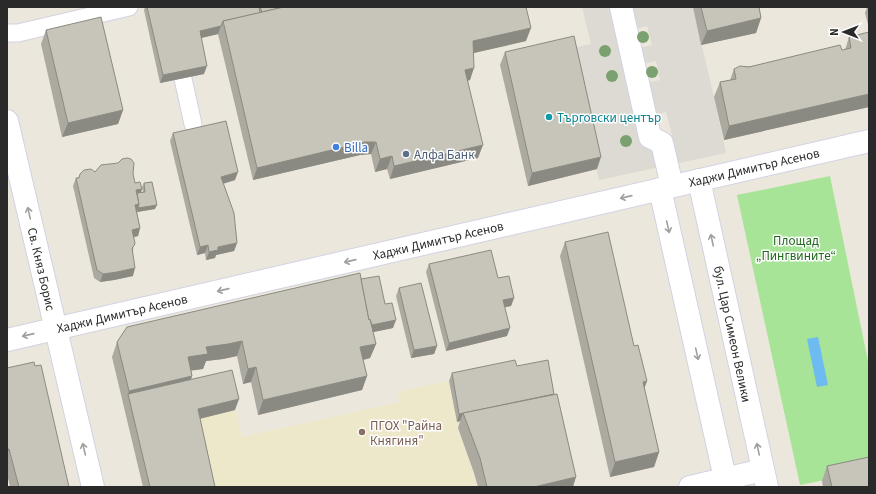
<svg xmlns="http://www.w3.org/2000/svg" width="876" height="494" font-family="'Source Sans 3',sans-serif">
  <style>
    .education { fill: #eee8cb }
    .green { fill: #a7e497 }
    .plaza { fill: #dcdad3; fill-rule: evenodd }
    .water { fill: #6dbbf0 }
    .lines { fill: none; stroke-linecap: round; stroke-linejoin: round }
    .service-casing { stroke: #d1d2e3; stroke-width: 19 }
    .pedestrian-casing { stroke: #d1d2e3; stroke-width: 24 }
    .minor-casing { stroke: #d1d2e3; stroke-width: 24 }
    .tertiary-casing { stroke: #d1d2e3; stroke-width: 24 }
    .service { stroke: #fff; stroke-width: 17 }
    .pedestrian { stroke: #fff; stroke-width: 22 }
    .minor { stroke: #fff; stroke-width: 22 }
    .tertiary { stroke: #fff; stroke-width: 22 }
    .tree { fill: #7ba171 }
    .wall { fill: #aba9a0 }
    .shaded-wall { fill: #8b8a82 }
    .building { fill: #c7c5ba; stroke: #8b8a82 }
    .oneway { stroke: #9f9f9f }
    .culture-dot { fill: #0f9aa8; stroke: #fff; stroke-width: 1.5 }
    .shop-dot { fill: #3f7fe0; stroke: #fff; stroke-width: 1.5 }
    .service-dot { fill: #5c6f8a; stroke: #fff; stroke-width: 1.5 }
    .education-dot { fill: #8d6e63; stroke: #fff; stroke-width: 1.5 }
    .labels { text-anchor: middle; stroke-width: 3; stroke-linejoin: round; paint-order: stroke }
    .culture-label { font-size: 13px; fill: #0d838f; stroke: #fff; text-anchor: start }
    .shop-label { font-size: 13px; fill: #366cbe; stroke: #fff; text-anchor: start }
    .service-label { font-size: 13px; fill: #4e5e75; stroke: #fff; text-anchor: start }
    .street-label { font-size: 13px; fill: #2a2a2a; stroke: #fff }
    .park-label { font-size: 13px; fill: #1e6819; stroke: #fff }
    .education-label { font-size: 13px; fill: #785e54; stroke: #fff; text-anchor: start }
  </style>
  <rect width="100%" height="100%" fill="#ece7dc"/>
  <path class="education" d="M228 381 242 437 400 402 397 392 449 381 458 427 474 473 478 487H143L124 405Z"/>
  <path class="green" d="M830 176 869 366V471L800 485 737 195Z"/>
  <path class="plaza" d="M582 7H693L714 97 726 153 599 180 569 49 591 44ZM647 26 652 45 639 48 635 29ZM656 61 660 80 646 83 642 64ZM666 112 672 135 660 139 654 115Z"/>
  <path class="water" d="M818 337 828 385 817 387 807 339Z"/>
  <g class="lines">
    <g class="service-casing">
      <g id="service">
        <path d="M7 33H18L129 7"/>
        <path d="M178 56 193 124"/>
      </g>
    </g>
    <g class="pedestrian-casing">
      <path id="pedestrian" d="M621 7 650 137 662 143 672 186"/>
    </g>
    <g class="minor-casing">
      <g id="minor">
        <path d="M7 121 93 487"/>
        <path d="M690 487 763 470"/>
      </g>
    </g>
    <g class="tertiary-casing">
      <g id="tertiary">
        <path d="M699 180 767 487"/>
        <path d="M660 189 727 487"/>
        <path d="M7 340 869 141"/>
      </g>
    </g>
    <use href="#service" class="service"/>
    <use href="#pedestrian" class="pedestrian"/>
    <use href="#minor" class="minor"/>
    <use href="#tertiary" class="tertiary"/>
  </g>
  <g class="tree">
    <circle cx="643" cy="37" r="6"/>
    <circle cx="605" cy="51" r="6"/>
    <circle cx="652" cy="72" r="6"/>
    <circle cx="612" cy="76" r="6"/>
    <circle cx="626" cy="141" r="6"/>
  </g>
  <g class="wall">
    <path d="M145 7H526V41L474 53 470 80 467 81 478 158 390 179 387 169 375 172 371 154 360 155 253 180 218 34 201 38 204 74 160 83 144 10Z"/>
    <path d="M693 7H759L761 18 756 33 701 45Z"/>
    <path d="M867 7H869V28L865 13Z"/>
    <path d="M46 30 123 110 118 124 62 137 41 44Z"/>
    <path d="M849 37 869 107 724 140 714 97 720 82 730 80 734 69 845 50Z"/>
    <path d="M505 52 597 169 528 186 500 65Z"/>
    <path d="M173 133 235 180 223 184 237 243 234 251 216 255 215 258 206 260 205 253 197 255 170 141Z"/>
    <path d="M95 172 133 174 135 183 142 189 141 193 143 192 142 187 144 183 155 209 137 212 140 228 138 236 134 237 133 252V276L114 280 100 282 94 278 73 186 76 178Z"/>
    <path d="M869 222V236L868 226Z"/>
    <path d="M565 242 634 346 647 381 644 388 659 452 654 467 610 477 560 256Z"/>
    <path d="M429 264 498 278 514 298 511 306 505 307 507 336 446 351 426 272Z"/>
    <path d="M361 279 385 304 393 328 373 332 376 344 370 358 363 360 367 376 362 390 258 415 251 382 243 384 237 356 223 359 206 361 203 369 191 370 192 376 191 380 235 410 200 419 215 487H143L112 357 117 342Z"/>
    <path d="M399 288 437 346 434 354 411 358 396 296Z"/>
    <path d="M517 366 554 394 573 487H478L474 473 458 428 460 421 457 422 449 381 452 373Z"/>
    <path d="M7 368 69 487H10L7 474Z"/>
    <path d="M827 466 869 487H823L822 481Z"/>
  </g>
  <g class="shaded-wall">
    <path d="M761 18 756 33 701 45 707 31Z"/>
    <path d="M221 26 218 34 197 39 200 31Z"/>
    <path d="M531 28 526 41 469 54 473 41Z"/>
    <path d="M207 66 204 74 160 83 163 75Z"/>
    <path d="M474 68 470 80 460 83 465 70Z"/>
    <path d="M869 94V107L724 140 729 126Z"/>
    <path d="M123 110 118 124 62 137 68 123Z"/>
    <path d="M365 142H376L371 154 360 155 253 180 257 168Z"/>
    <path d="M483 145 478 158 390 179 394 166Z"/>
    <path d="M392 156 387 169 375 172 380 159Z"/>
    <path d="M601 157 597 169 528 186 532 173Z"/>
    <path d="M238 172 235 180 218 185 221 177Z"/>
    <path d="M142 189 139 197 136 198V190Z"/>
    <path d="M139 204 137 212 135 205Z"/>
    <path d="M157 205 155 209 137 212 138 208Z"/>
    <path d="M140 228 138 236 129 238 132 230Z"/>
    <path d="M237 243 234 251 216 255 215 258 206 260 209 252 218 247Z"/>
    <path d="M208 245 205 253 197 255 200 247Z"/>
    <path d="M135 268 133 276 114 280 100 282 103 274Z"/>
    <path d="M514 298 511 306 500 308 503 300Z"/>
    <path d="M396 320 393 328 364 334 366 326Z"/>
    <path d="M510 328 507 336 446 351 449 343Z"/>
    <path d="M242 341 237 356 223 359 206 361 203 369 182 372 188 357 206 347Z"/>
    <path d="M376 344 370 358 355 362 360 347Z"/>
    <path d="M437 346 434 354 411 358 414 350Z"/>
    <path d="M256 367 251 382 243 384 248 369Z"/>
    <path d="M192 376 187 390 128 394 124 405 129 391Z"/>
    <path d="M367 376 362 390 258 415 263 400Z"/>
    <path d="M647 381 642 395 643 382Z"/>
    <path d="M239 399 235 410 194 420 198 409Z"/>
    <path d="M463 413 460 421 457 422 459 414Z"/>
    <path d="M7 449H9L7 455Z"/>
    <path d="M659 452 654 467 610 477 615 462Z"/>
    <path d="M576 477 573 487H534Z"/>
  </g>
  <g class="building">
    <path d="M147 7H259L260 13 223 21 221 26 200 31 207 66 163 75Z"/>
    <path d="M260 7H284L262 12Z"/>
    <path d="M284 7H526L531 28 473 41 474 68 465 70 483 145 394 166 392 156 380 159 376 142H365L257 168 223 21Z"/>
    <path d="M701 7H759L761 18 707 31Z"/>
    <path d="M101 17 123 110 68 123 46 30Z"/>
    <path d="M869 32V94L729 126 720 82 736 79 734 69 740 66 749 67 840 45 842 50 851 48 849 37Z"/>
    <path d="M574 36 601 157 532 173 505 52Z"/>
    <path d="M226 121 238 172 221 177 234 213 237 243 218 247V250L209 252 208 245 200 247 173 133Z"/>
    <path d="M127 158 131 159 134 163 133 174 135 183 140 182 142 189 136 190 139 204 135 205 140 228 132 230 135 243 134 246 132 248 135 268 117 272 103 274 97 270 76 178H79L80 174 84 170 91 169 95 172 101 165 118 163 122 159Z"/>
    <path d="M152 182 157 205 138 208 139 204 137 193 145 192 144 183Z"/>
    <path d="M608 232 634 346 638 345 647 381 643 382 659 452 615 462 565 242Z"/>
    <path d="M491 250 498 278 509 276 514 298 503 300 510 328 449 343 429 264Z"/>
    <path d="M360 273 369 320 370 319 376 344 360 347 367 376 263 400 256 367 248 369 242 341 228 344 206 347 208 354 188 357 192 376 129 391 117 342 127 327Z"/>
    <path d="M379 276 385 304 392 303 396 320 372 325 370 319 369 320 361 279Z"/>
    <path d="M421 283 437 346 414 350 399 288Z"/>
    <path d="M515 360 517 366 548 360 554 394 459 414 452 373Z"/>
    <path d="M34 362 35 366 41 365 69 487H19L9 449H7V368Z"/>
    <path d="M232 370 239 399 198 409 215 487H150L128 394Z"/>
    <path d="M557 394 576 477 534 487H487L480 458 463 413Z"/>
    <path d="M869 457V487H831H832L827 466Z"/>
  </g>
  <defs><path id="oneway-shaft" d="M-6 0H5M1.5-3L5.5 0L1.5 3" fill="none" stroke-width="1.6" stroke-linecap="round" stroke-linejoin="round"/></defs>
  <g class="oneway">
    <use href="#oneway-shaft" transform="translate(626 197) rotate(167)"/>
    <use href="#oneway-shaft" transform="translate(29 213) rotate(-103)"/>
    <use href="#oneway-shaft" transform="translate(668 227) rotate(77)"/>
    <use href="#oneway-shaft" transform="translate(712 240) rotate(-102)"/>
    <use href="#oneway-shaft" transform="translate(350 261) rotate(167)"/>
    <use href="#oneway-shaft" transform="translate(223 290) rotate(167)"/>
    <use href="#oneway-shaft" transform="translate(28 335) rotate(167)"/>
    <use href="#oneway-shaft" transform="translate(697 354) rotate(77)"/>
    <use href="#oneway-shaft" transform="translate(84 449) rotate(-103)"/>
    <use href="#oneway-shaft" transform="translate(758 449) rotate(-102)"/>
  </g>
  <circle class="culture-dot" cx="549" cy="117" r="4"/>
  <circle class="shop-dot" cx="336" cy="147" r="4"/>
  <circle class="service-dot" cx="406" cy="154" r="4"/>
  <circle class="education-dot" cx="362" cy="432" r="4"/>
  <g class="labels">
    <g class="culture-label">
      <text x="557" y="122">Търговски център</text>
    </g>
    <g class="shop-label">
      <text x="344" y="152">Billa</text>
    </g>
    <g class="service-label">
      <text x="414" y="159">Алфа Банк</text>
    </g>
    <g class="street-label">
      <text transform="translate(754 167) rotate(-13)" y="5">Хаджи Димитър Асенов</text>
      <text transform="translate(438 240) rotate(-13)" y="5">Хаджи Димитър Асенов</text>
      <text transform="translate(42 269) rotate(77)" y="5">Св. Княз Борис</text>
      <text transform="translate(122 313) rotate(-13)" y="5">Хаджи Димитър Асенов</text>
      <text transform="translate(733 334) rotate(78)" y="5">бул. Цар Симеон Велики</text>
    </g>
    <g class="park-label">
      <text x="796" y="245">Площад<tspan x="796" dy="15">„Пингвините“</tspan></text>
    </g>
    <g class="education-label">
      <text x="370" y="430">ПГОХ "Райна<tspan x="370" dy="15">Княгиня"</tspan></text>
    </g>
  </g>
  <rect width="876" height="494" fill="none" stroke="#2a2a2a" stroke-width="16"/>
  <g transform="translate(844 32) rotate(270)" stroke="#ffffff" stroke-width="3" paint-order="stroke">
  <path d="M0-3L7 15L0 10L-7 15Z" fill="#2a2a2a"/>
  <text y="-6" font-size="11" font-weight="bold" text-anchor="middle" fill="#2a2a2a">N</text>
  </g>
</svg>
